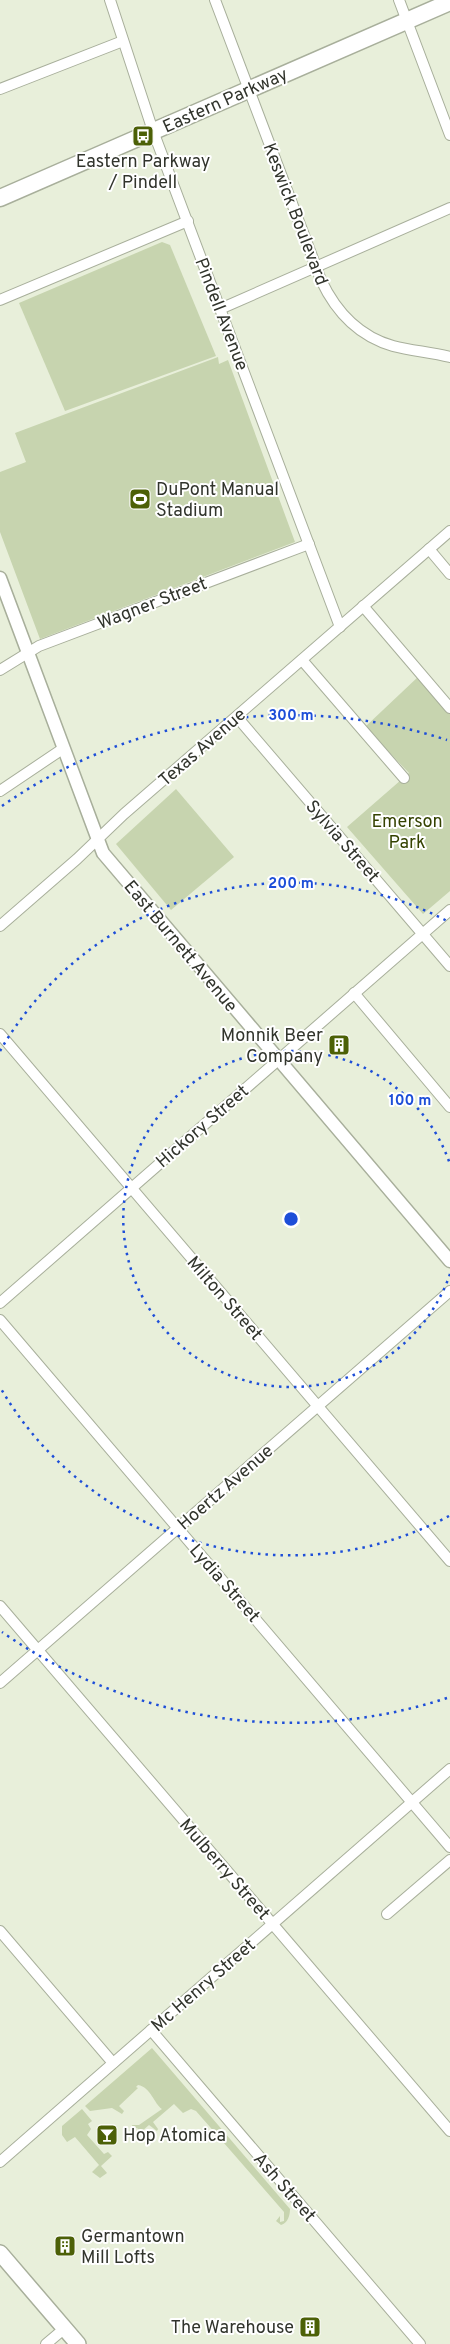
<svg xmlns="http://www.w3.org/2000/svg" width="450" height="2344" font-family="Overpass,sans-serif">
  <style>
    .green { fill: #c7d4af }
    .lines { fill: none; stroke-linecap: round; stroke-linejoin: round }
    .minor-casing { stroke: #a8af9b; stroke-width: 12 }
    .tertiary-casing { stroke: #a8af9b; stroke-width: 15 }
    .secondary-casing { stroke: #a8af9b; stroke-width: 18 }
    .primary-casing { stroke: #a8af9b; stroke-width: 19 }
    .minor { stroke: #fff; stroke-width: 10 }
    .tertiary { stroke: #fff; stroke-width: 12 }
    .secondary { stroke: #fff; stroke-width: 15 }
    .primary { stroke: #fff; stroke-width: 16 }
    .ring { fill: none; stroke: #1d4ed8; stroke-width: 2.5; stroke-dasharray: 2.5 5 }
    .labels { text-anchor: middle; stroke-width: 4; stroke-linejoin: round; paint-order: stroke }
    .street-label { font-size: 18px; fill: #31342c; stroke: #fff }
    .poi-label { font-size: 18px; fill: #31342c; stroke: #fff; text-anchor: start }
    .park-label { font-size: 18px; fill: #344200; stroke: #fff }
    .centre { fill: #1d4ed8; stroke: #fff; stroke-width: 2.5 }
    .ring-label { font-size: 15px; text-anchor: middle; font-weight: bold; fill: #1d4ed8; stroke: #fff; stroke-width: 4; stroke-linejoin: round; paint-order: stroke }
  </style>
  <rect width="100%" height="100%" fill="#e8efda"/>
  <g class="green">
    <path d="M162 242 170 245 216 356 65 411 19 303Z"/>
    <path d="M218 357 219 364 228 360 295 542 40 639 0 532V472L26 462 15 433Z"/>
    <path d="M419 676 450 712V891L423 914 347 827 409 773 365 727Z"/>
    <path d="M176 789 234 857 171 910 116 844Z"/>
    <path d="M152 2048 290 2209C290 2215 288 2223 281 2225L276 2221 280 2216V2222L284 2221V2212L196 2111 191 2109 183 2113 174 2104 153 2122 158 2129 157 2131 149 2125 141 2132 137 2128 133 2129 132 2125H139L162 2109C154 2104 151 2087 138 2085L136 2087 138 2088 119 2106 124 2111 122 2114 112 2108 90 2111 85 2106Z"/>
    <path d="M82 2109 92 2121 88 2124 91 2129 87 2135 104 2154 108 2152 112 2156 101 2166 107 2173 100 2178 92 2172 99 2165 75 2137 67 2142 62 2135V2126Z"/>
  </g>
  <g class="lines">
    <g class="minor-casing">
      <g id="minor">
        <path d="M110 0 153 131 340 627"/>
        <path d="M215 0 321 280C336 312 358 336 393 346 412 351 431 352 450 357"/>
        <path d="M399 0 450 135"/>
        <path d="M0 89 123 41"/>
        <path d="M0 300 188 221"/>
        <path d="M220 309 450 208"/>
        <path d="M429 549 450 574"/>
        <path d="M363 606 450 708"/>
        <path d="M302 660 404 778"/>
        <path d="M0 670 39 646 309 544"/>
        <path d="M237 717 450 966"/>
        <path d="M0 791 64 748"/>
        <path d="M0 926 77 859 124 814 450 531"/>
        <path d="M354 993 450 1107"/>
        <path d="M0 1034 450 1561"/>
        <path d="M0 1303 450 910"/>
        <path d="M0 1320 450 1847"/>
        <path d="M0 1606 450 2131"/>
        <path d="M0 1683 450 1291"/>
        <path d="M387 1914 450 1860"/>
        <path d="M0 1931 113 2063"/>
        <path d="M151 2030 420 2344"/>
        <path d="M0 2162 450 1769"/>
        <path d="M46 2344 65 2328"/>
      </g>
    </g>
    <g class="tertiary-casing">
      <path id="tertiary" d="M0 578 103 853 450 1261"/>
    </g>
    <g class="secondary-casing">
      <path id="secondary" d="M0 2253 78 2344"/>
    </g>
    <g class="primary-casing">
      <path id="primary" d="M0 198 450 2"/>
    </g>
    <use href="#minor" class="minor"/>
    <use href="#tertiary" class="tertiary"/>
    <use href="#secondary" class="secondary"/>
    <use href="#primary" class="primary"/>
  </g>
  <g class="ring">
    <path d="M450 1274A168 168 0 1 1 450 1164"/>
    <path d="M449 1516A336 336 0 0 1 0 1387M0 1051A336 336 0 0 1 449 922"/>
    <path d="M447 1698A504 504 0 0 1 2 1632M2 806A504 504 0 0 1 447 740"/>
  </g>
  <defs>
    <g id="bus-square" transform="scale(1.125)"><rect x="-9" y="-9" width="18" height="18" rx="4" fill="#4c6007" stroke="#fff"/><path d="M-5-6H5V4H4V6H2V4H-2V6H-4V4H-5ZM-3.5-4V0h7V-4ZM-3.5 1.2v1.5H-2V1.2ZM2 1.2v1.5H3.5V1.2Z" fill="#fff"/></g>
    <g id="stadium-square" transform="scale(1.125)"><rect x="-9" y="-9" width="18" height="18" rx="4" fill="#4c6007" stroke="#fff"/><path d="M0-5a6.5 5 0 1 0 0 10a6.5 5 0 1 0 0-10ZM-3.5-1.8h7v3.6h-7Z" fill="#fff"/></g>
    <g id="building-square" transform="scale(1.125)"><rect x="-9" y="-9" width="18" height="18" rx="4" fill="#4c6007" stroke="#fff"/><path d="M-4-6H4V6H1V3H-1V6H-4ZM-2.5-4.3h1.7v1.8h-1.7ZM.8-4.3h1.7v1.8H.8ZM-2.5-1h1.7V.8h-1.7ZM.8-1h1.7V.8H.8Z" fill="#fff"/></g>
    <g id="bar-square" transform="scale(1.125)"><rect x="-9" y="-9" width="18" height="18" rx="4" fill="#4c6007" stroke="#fff"/><path d="M-6-5H6L.8 .8V4.5H3.5V6h-7V4.5H-.8V.8Z" fill="#fff"/></g>
  </defs>
  <g fill-rule="evenodd">
    <use href="#bus-square" x="143" y="136"/>
    <use href="#stadium-square" x="140" y="499"/>
    <use href="#building-square" x="339" y="1045"/>
    <use href="#bar-square" x="107" y="2135"/>
    <use href="#building-square" x="65" y="2246"/>
    <use href="#building-square" x="310" y="2327"/>
  </g>
  <g class="labels">
    <g class="street-label">
      <text transform="translate(225 100) rotate(-24)" y="6">Eastern Parkway</text>
      <text transform="translate(296 214) rotate(69)" y="6">Keswick Boulevard</text>
      <text transform="translate(222 314) rotate(69)" y="6">Pindell Avenue</text>
      <text transform="translate(152 603) rotate(-21)" y="6">Wagner Street</text>
      <text transform="translate(202 747) rotate(-41)" y="6">Texas Avenue</text>
      <text transform="translate(343 841) rotate(49)" y="6">Sylvia Street</text>
      <text transform="translate(181 946) rotate(50)" y="6">East Burnett Avenue</text>
      <text transform="translate(202 1126) rotate(-41)" y="6">Hickory Street</text>
      <text transform="translate(225 1298) rotate(49)" y="6">Milton Street</text>
      <text transform="translate(225 1487) rotate(-41)" y="6">Hoertz Avenue</text>
      <text transform="translate(225 1583) rotate(49)" y="6">Lydia Street</text>
      <text transform="translate(225 1869) rotate(49)" y="6">Mulberry Street</text>
      <text transform="translate(203 1985) rotate(-41)" y="6">Mc Henry Street</text>
      <text transform="translate(285 2187) rotate(49)" y="6">Ash Street</text>
    </g>
    <g class="poi-label">
      <text x="143" y="167" text-anchor="middle">Eastern Parkway<tspan x="143" dy="21">/ Pindell</tspan></text>
      <text x="156" y="495">DuPont Manual<tspan x="156" dy="21">Stadium</tspan></text>
      <text x="323" y="1041" text-anchor="end">Monnik Beer<tspan x="323" dy="21">Company</tspan></text>
      <text x="123" y="2141">Hop Atomica</text>
      <text x="81" y="2242">Germantown<tspan x="81" dy="21">Mill Lofts</tspan></text>
      <text x="294" y="2333" text-anchor="end">The Warehouse</text>
    </g>
    <g class="park-label">
      <text x="407" y="827">Emerson<tspan x="407" dy="21">Park</tspan></text>
    </g>
  </g>
  <circle cx="291" cy="1219" r="8" class="centre"/>
  <g class="ring-label">
    <text x="291" y="720">300 m</text>
    <text x="291" y="888">200 m</text>
    <text x="410" y="1105">100 m</text>
  </g>
</svg>
